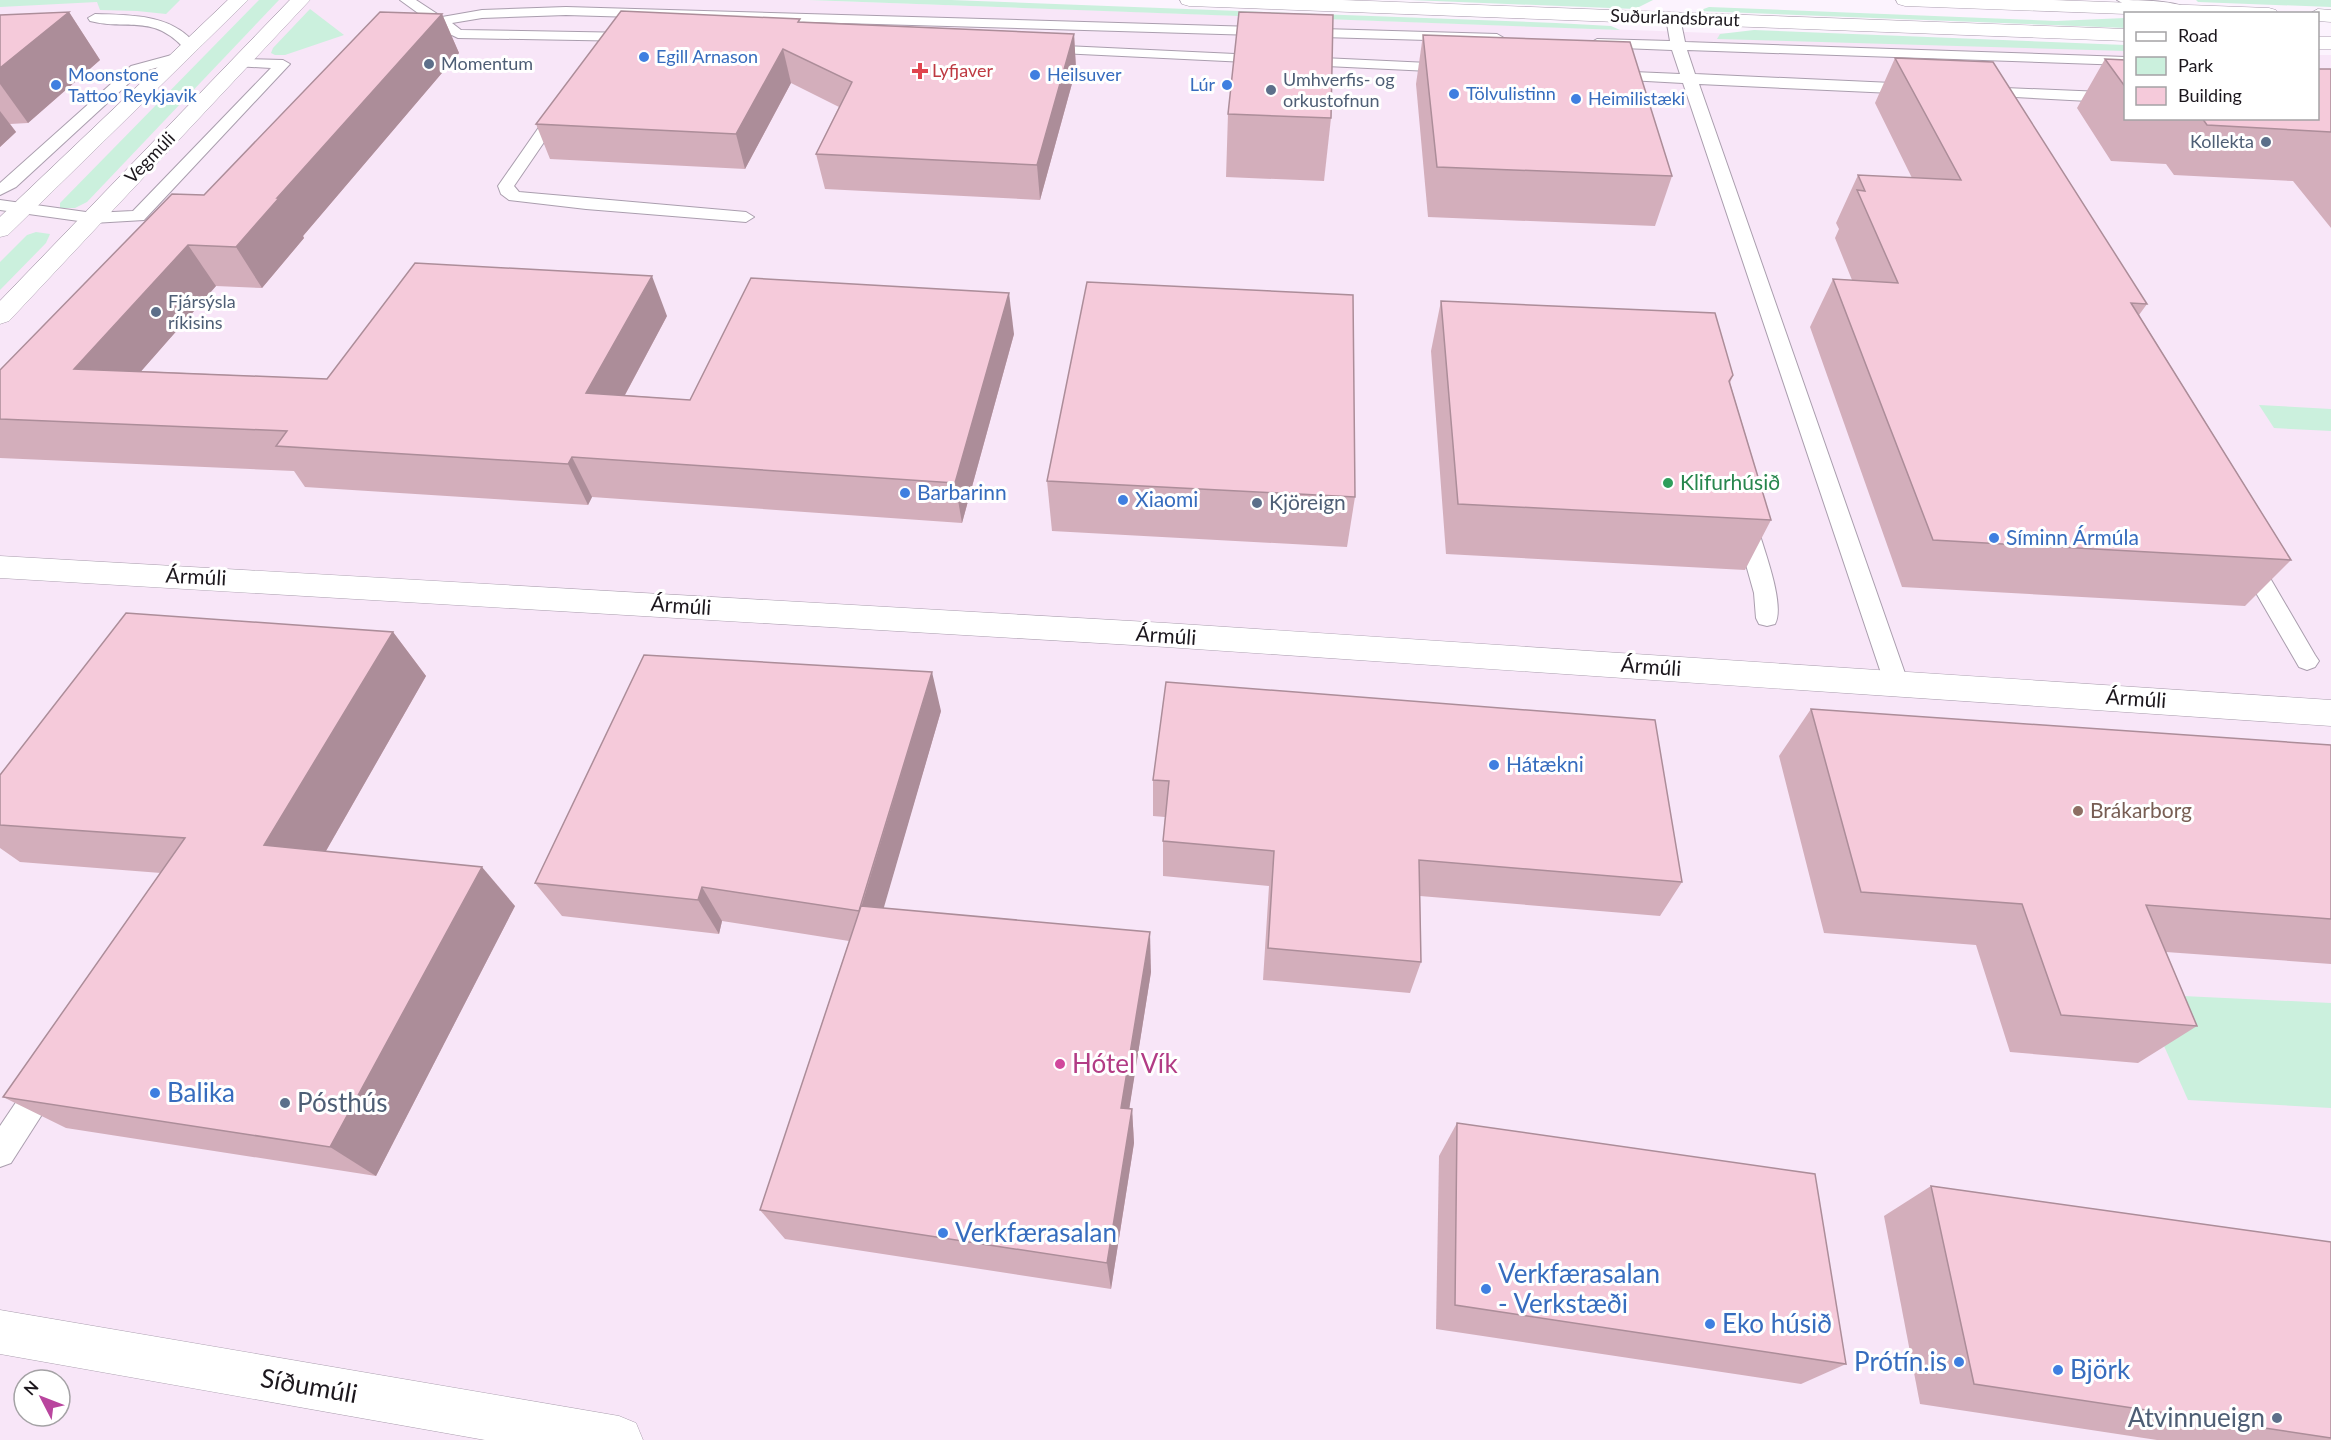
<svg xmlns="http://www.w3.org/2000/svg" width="2331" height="1440" font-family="Lato,sans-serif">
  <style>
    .commercial { fill: #f8e6f8; fill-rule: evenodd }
    .green { fill: #cbf0dd }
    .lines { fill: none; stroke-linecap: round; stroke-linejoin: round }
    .service-casing { stroke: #aa9eae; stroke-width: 2 }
    .minor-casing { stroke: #aa9eae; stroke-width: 1 }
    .secondary-casing { stroke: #aa9eae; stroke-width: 1 }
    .service { fill: #fff; fill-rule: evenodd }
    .minor { fill: #fff; fill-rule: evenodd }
    .secondary { fill: #fff; fill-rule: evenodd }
    .wall { fill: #d3aebb }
    .shaded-wall { fill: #ac8d99 }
    .building { fill: #f5cada; stroke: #ac8d99; stroke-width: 1.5 }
    .shop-dot { fill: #3f7fe0; stroke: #fff; stroke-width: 2 }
    .service-dot { fill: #5c6f8a; stroke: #fff; stroke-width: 2 }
    .health-dot { fill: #e0444e; stroke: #fff; stroke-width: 2 }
    .leisure-dot { fill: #2e9e5b; stroke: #fff; stroke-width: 2 }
    .education-dot { fill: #8d6e63; stroke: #fff; stroke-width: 2 }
    .hotel-dot { fill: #d1479c; stroke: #fff; stroke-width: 2 }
    .labels { text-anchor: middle; stroke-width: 6; stroke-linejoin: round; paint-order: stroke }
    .far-street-label { font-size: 18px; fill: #1c171d; stroke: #fff }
    .far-shop-label { font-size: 18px; fill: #366cbe; stroke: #fff; text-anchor: start }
    .far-service-label { font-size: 18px; fill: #4e5e75; stroke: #fff; text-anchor: start }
    .far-health-label { font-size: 18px; fill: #be3a42; stroke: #fff; text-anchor: start }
    .leisure-label { font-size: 21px; fill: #27864d; stroke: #fff; text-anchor: start }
    .shop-label { font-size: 21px; fill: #366cbe; stroke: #fff; text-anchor: start }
    .service-label { font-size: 21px; fill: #4e5e75; stroke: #fff; text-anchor: start }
    .street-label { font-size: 21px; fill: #1c171d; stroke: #fff }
    .education-label { font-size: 21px; fill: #785e54; stroke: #fff; text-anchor: start }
    .near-hotel-label { font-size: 26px; fill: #b23c85; stroke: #fff; text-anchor: start }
    .near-shop-label { font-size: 26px; fill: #366cbe; stroke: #fff; text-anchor: start }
    .near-service-label { font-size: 26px; fill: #4e5e75; stroke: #fff; text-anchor: start }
    .near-street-label { font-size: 26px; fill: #1c171d; stroke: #fff }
  </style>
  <rect width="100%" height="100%" fill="#fcf3fe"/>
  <path class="commercial" d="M119 0H808L2125 48 2126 118H2318V55H2331V1440H0V6ZM24 1380H60V1416H24Z"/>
  <g class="green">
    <path d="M0 0H180L166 14 137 11 100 10 97 2 0 7Z"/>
    <path d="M259 0H279L87 202 75 208H60V203Z"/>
    <path d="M808 0H951L1556 23 1611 26 1620 30Z"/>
    <path d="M1410 0H1653L1635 9Z"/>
    <path d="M2196 0H2331V7L2198 2Z"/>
    <path d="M1709 7 2056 21 2125 18 2126 28 1698 11Z"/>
    <path d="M310 9 344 35 285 55H275L271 53 273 48Z"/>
    <path d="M1754 30 2125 45V51L1717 39 1720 34Z"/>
    <path d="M36 232 50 234 46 243 0 290V262L27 235Z"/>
    <path d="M2259 405 2331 409V431L2274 428Z"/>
    <path d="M2141 994 2331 1003V1108L2188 1100Z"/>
  </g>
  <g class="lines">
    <g class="service-casing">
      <g id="service">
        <path d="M400 0H416L442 17 482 10 566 7 1497 34 1504 38 1497 42 566 15 482 18 452 23 461 30 634 33 641 37 634 41 458 38 431 25 429 21Z"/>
        <path d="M2117 0C2134 0 2174 0 2186 8L2179 12 2124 4Z"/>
        <path d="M95 14C132 15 173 14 197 46L195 49H185C152 13 129 31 90 21L88 18Z"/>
        <path d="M1673 14 1680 18 1685 42 2126 57V65L1687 50 1695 74 1914 84 1922 89 1914 94 1699 84 1908 682 1904 688 1896 691 1888 688 1884 682 1683 83 1610 79 1603 75 1610 71 1680 74 1672 50 1597 47 1590 43 1597 39 1670 41 1666 18Z"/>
        <path d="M1044 45 1450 64 1457 68 1450 72 1039 52 1037 49 1039 46Z"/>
        <path d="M179 53 186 57 184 60 141 72 16 187 0 195V183L131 66Z"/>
        <path d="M240 59 283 60 290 64 144 220 93 223 0 210V200L93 213 133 211 271 68 235 66 233 63Z"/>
        <path d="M1982 87 2126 93V103L1977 95 1974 92 1977 89Z"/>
        <path d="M558 105 566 110 514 186 519 192 746 212 754 217 746 222 586 209 509 200 501 194 498 186 553 107Z"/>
        <path d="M1745 515 1752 517 1756 522C1762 545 1786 604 1775 624L1767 626 1759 624 1756 618 1754 593 1734 522 1738 517Z"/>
        <path d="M2248 552 2256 554 2315 655 2319 661 2315 667 2307 670 2299 667 2237 560 2240 554Z"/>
        <path d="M47 1067 57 1071 62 1081 57 1091 11 1163 0 1167V1126L37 1071Z"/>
      </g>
    </g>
    <g class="minor-casing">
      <g id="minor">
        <path d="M228 0H248L8 235 0 237V217Z"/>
        <path d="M290 0H310L9 321 0 324V301Z"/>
        <path d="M0 556 1166 623 2331 700V726L1166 647 0 578Z"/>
        <path d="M0 1310 619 1416 636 1423 643 1440H485L0 1354Z"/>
      </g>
    </g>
    <g class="secondary-casing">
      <g id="secondary">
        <path d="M1180 0H1342L2126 29V41L1189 6 1182 4Z"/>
        <path d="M1896 0H2053L2269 8 2276 10 2278 14H2126L1905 6 1898 4Z"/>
        <path d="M2318 9 2331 10V22L2318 21V14H2309Z"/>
        <rect x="2318" y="37" width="13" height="12"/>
      </g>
    </g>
    <use href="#service" class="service"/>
    <use href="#minor" class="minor"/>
    <use href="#secondary" class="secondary"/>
  </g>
  <g class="wall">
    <path d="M69 12 100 60 28 123 10 124 16 132 0 147V15Z"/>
    <path d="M442 14 459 53 303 236 304 238 262 288 216 286 141 371 327 379 667 316 625 395 690 400 1014 334 962 523 592 497 588 505 305 487 294 471 0 458V370L204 195Z"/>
    <path d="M800 22 1074 34 1076 69 1040 200 825 189 816 154 839 107 791 83 745 169 550 159 536 124Z"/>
    <path d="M1423 35 1672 176 1655 226 1428 217 1416 84Z"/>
    <path d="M1895 58 2147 304 2139 315 2291 560 2245 606 1902 587 1810 327 1833 279 1852 280 1835 238 1839 229 1836 223 1858 175 1912 178 1875 103Z"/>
    <path d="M2105 59 2126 60V118H2318L2331 69V228L2293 181 2174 175 2166 164 2111 161 2077 108Z"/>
    <path d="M1228 114 1331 118 1324 181 1226 177Z"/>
    <path d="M1441 301 1733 375 1730 383 1771 520 1745 570 1446 554 1431 351Z"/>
    <path d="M1047 481 1355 497 1347 547 1052 531Z"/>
    <path d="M393 632 426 676 326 851 515 906 376 1176 66 1128 3 1097 161 873 20 862 0 848V775Z"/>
    <path d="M1166 682 1682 882 1660 916 1420 896 1421 962 1410 993 1263 980 1269 886 1163 876V841L1165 817 1153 816V780Z"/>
    <path d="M1811 709 2331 745V964L2166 952 2197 1026 2138 1063 2010 1052 1976 945 1824 933 1779 756Z"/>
    <path d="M941 711 883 908 1151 972 1129 1109H1132L1134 1143 1111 1289 785 1239 760 1210 849 941 722 921 719 934 562 916 535 883Z"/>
    <path d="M1457 1123 1846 1364 1801 1384 1436 1329 1439 1156Z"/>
    <path d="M1931 1186 2331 1242V1440H2157L1920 1404 1884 1216Z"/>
  </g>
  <g class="shaded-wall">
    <path d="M69 12 100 60 28 123 0 84V68Z"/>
    <path d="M442 14 459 53 303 236 304 238 262 288 236 247 277 198Z"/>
    <path d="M1074 34 1076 69 1040 200 1037 165Z"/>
    <path d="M783 49 791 83 745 169 736 134Z"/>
    <path d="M0 111 16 132 0 147Z"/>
    <path d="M188 245 216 286 108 409 74 369Z"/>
    <path d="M652 276 667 316 604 434 586 393Z"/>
    <path d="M1009 293 1014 334 962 523 955 483Z"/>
    <path d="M572 457 592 497 588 505 568 464Z"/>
    <path d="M393 632 426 676 307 884 264 845Z"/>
    <path d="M932 672 941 711 873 945 860 911Z"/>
    <path d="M482 867 515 906 376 1176 330 1147Z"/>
    <path d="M702 887 722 921 719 934 698 900Z"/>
    <path d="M1150 932 1151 972 1124 1142 1121 1108Z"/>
    <path d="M1132 1109 1134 1143 1111 1289 1107 1263Z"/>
  </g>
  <g class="building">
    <path d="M621 11 800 19 798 22 1074 34 1037 165 816 154 852 82 783 49 736 134 536 124Z"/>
    <path d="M69 12 0 68V15Z"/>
    <path d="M380 12 442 14 277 198H279L236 247 188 245 74 369 327 379 415 263 652 276 586 393 690 400 751 278 1009 293 955 483 572 457 568 464 276 446 287 431 0 419V370L172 194 204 195Z"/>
    <path d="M1239 12 1333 15 1331 118 1228 114Z"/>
    <path d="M1423 35 1630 42 1672 176 1437 167Z"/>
    <path d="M1895 58 1993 62 2147 304 2131 303 2291 560 1933 540 1833 279 1898 283 1857 190 1865 191 1858 175 1961 180Z"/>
    <path d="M2105 59 2126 60V88Z"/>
    <path d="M2318 69H2331V132L2207 125 2202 118H2318Z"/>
    <path d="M1087 282 1353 295 1355 497 1047 481Z"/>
    <path d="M1441 301 1715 313 1733 375 1729 381 1771 520 1458 504Z"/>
    <path d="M126 613 393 632 264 845 482 867 330 1147 3 1097 185 838 0 825V775Z"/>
    <path d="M644 655 932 672 859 911 702 887 698 900 535 883Z"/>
    <path d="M1166 682 1655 720 1682 882 1419 860 1421 962 1268 948 1274 851 1163 841 1169 781 1153 780Z"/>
    <path d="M1811 709 2331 745V919L2146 905 2197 1026 2061 1015 2022 904 1861 892Z"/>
    <path d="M861 906 1150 932 1121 1108 1132 1109 1107 1263 760 1210Z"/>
    <path d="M1457 1123 1815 1174 1846 1364 1455 1305Z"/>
    <path d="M1931 1186 2331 1242V1438L1974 1384Z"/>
  </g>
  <g class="shop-dot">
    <circle cx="644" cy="57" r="6"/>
    <circle cx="1035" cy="75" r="6"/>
    <circle cx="56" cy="85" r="6"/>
    <circle cx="1227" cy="85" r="6"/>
    <circle cx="1454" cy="94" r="6"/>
    <circle cx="1576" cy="99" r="6"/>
    <circle cx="905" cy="493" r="6"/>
    <circle cx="1123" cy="500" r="6"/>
    <circle cx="1994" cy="538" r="6"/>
    <circle cx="1494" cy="765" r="6"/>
    <circle cx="155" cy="1093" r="6"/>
    <circle cx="943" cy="1233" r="6"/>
    <circle cx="1486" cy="1289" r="6"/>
    <circle cx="1710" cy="1324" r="6"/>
    <circle cx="1959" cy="1362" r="6"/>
    <circle cx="2058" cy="1370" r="6"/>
  </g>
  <g class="service-dot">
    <circle cx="429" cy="64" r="6"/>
    <circle cx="1271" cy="90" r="6"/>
    <circle cx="2266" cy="142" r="6"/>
    <circle cx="156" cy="312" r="6"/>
    <circle cx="1257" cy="503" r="6"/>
    <circle cx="285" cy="1103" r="6"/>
    <circle cx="2277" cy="1418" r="6"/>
  </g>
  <path class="health-dot" d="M917 62h6v6h6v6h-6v6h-6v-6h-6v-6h6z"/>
  <circle class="leisure-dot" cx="1668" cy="483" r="6"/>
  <circle class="education-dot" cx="2078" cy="811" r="6"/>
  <circle class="hotel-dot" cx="1060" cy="1064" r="6"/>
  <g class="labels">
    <g class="far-street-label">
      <text transform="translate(1675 18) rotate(2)" y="6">Suðurlandsbraut</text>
      <text transform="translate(150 158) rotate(-46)" y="6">Vegmúli</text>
    </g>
    <g class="far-shop-label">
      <text x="656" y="63">Egill Arnason</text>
      <text x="68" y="81">Moonstone<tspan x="68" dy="21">Tattoo Reykjavik</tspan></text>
      <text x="1047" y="81">Heilsuver</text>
      <text x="1215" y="91" text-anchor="end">Lúr</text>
      <text x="1466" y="100">Tölvulistinn</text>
      <text x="1588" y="105">Heimilistæki</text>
    </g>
    <g class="far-service-label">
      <text x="441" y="70">Momentum</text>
      <text x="1283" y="86">Umhverfis- og<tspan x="1283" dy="21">orkustofnun</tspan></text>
      <text x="2254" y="148" text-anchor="end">Kollekta</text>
      <text x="168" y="308">Fjársýsla<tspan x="168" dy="21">ríkisins</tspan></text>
    </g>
    <g class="far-health-label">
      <text x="932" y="77">Lyfjaver</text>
    </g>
    <g class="leisure-label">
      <text x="1680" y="490">Klifurhúsið</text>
    </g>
    <g class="shop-label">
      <text x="917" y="500">Barbarinn</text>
      <text x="1135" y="507">Xiaomi</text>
      <text x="2006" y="545">Síminn Ármúla</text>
      <text x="1506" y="772">Hátækni</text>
    </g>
    <g class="service-label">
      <text x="1269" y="510">Kjöreign</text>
    </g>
    <g class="street-label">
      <text transform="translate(196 577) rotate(3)" y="7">Ármúli</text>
      <text transform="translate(681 606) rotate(4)" y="7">Ármúli</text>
      <text transform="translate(1166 636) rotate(4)" y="7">Ármúli</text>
      <text transform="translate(1651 667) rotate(4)" y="7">Ármúli</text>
      <text transform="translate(2136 699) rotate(4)" y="7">Ármúli</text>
    </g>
    <g class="education-label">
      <text x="2090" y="818">Brákarborg</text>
    </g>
    <g class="near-hotel-label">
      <text x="1072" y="1073">Hótel Vík</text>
    </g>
    <g class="near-shop-label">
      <text x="167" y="1102">Balika</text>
      <text x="955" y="1242">Verkfærasalan</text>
      <text x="1498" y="1283">Verkfærasalan<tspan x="1498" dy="30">- Verkstæði</tspan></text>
      <text x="1722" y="1333">Eko húsið</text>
      <text x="1947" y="1371" text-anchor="end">Prótín.is</text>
      <text x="2070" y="1379">Björk</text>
    </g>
    <g class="near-service-label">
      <text x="297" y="1112">Pósthús</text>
      <text x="2265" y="1427" text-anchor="end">Atvinnueign</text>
    </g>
    <g class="near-street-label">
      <text transform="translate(309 1386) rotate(10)" y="9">Síðumúli</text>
    </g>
  </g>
  <rect x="2124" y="12" width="195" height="108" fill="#ffffff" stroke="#a4a2a5" stroke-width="1.5"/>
  <rect x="2136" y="32" width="30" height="9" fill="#ffffff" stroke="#a4a2a5" stroke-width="1.5"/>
  <text x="2178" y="42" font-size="18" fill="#1c171d">Road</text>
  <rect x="2136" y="57" width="30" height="18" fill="#cbf0dd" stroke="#a4a2a5" stroke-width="1.5"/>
  <text x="2178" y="72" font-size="18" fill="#1c171d">Park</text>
  <rect x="2136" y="87" width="30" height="18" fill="#f5cada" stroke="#a4a2a5" stroke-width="1.5"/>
  <text x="2178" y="102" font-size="18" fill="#1c171d">Building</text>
  <g transform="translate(42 1398) rotate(312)"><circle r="28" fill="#ffffff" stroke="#a4a2a5" stroke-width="1.5"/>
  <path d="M0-4.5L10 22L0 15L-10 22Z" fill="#b9459e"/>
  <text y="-9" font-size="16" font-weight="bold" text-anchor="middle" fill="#1c171d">N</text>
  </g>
</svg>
